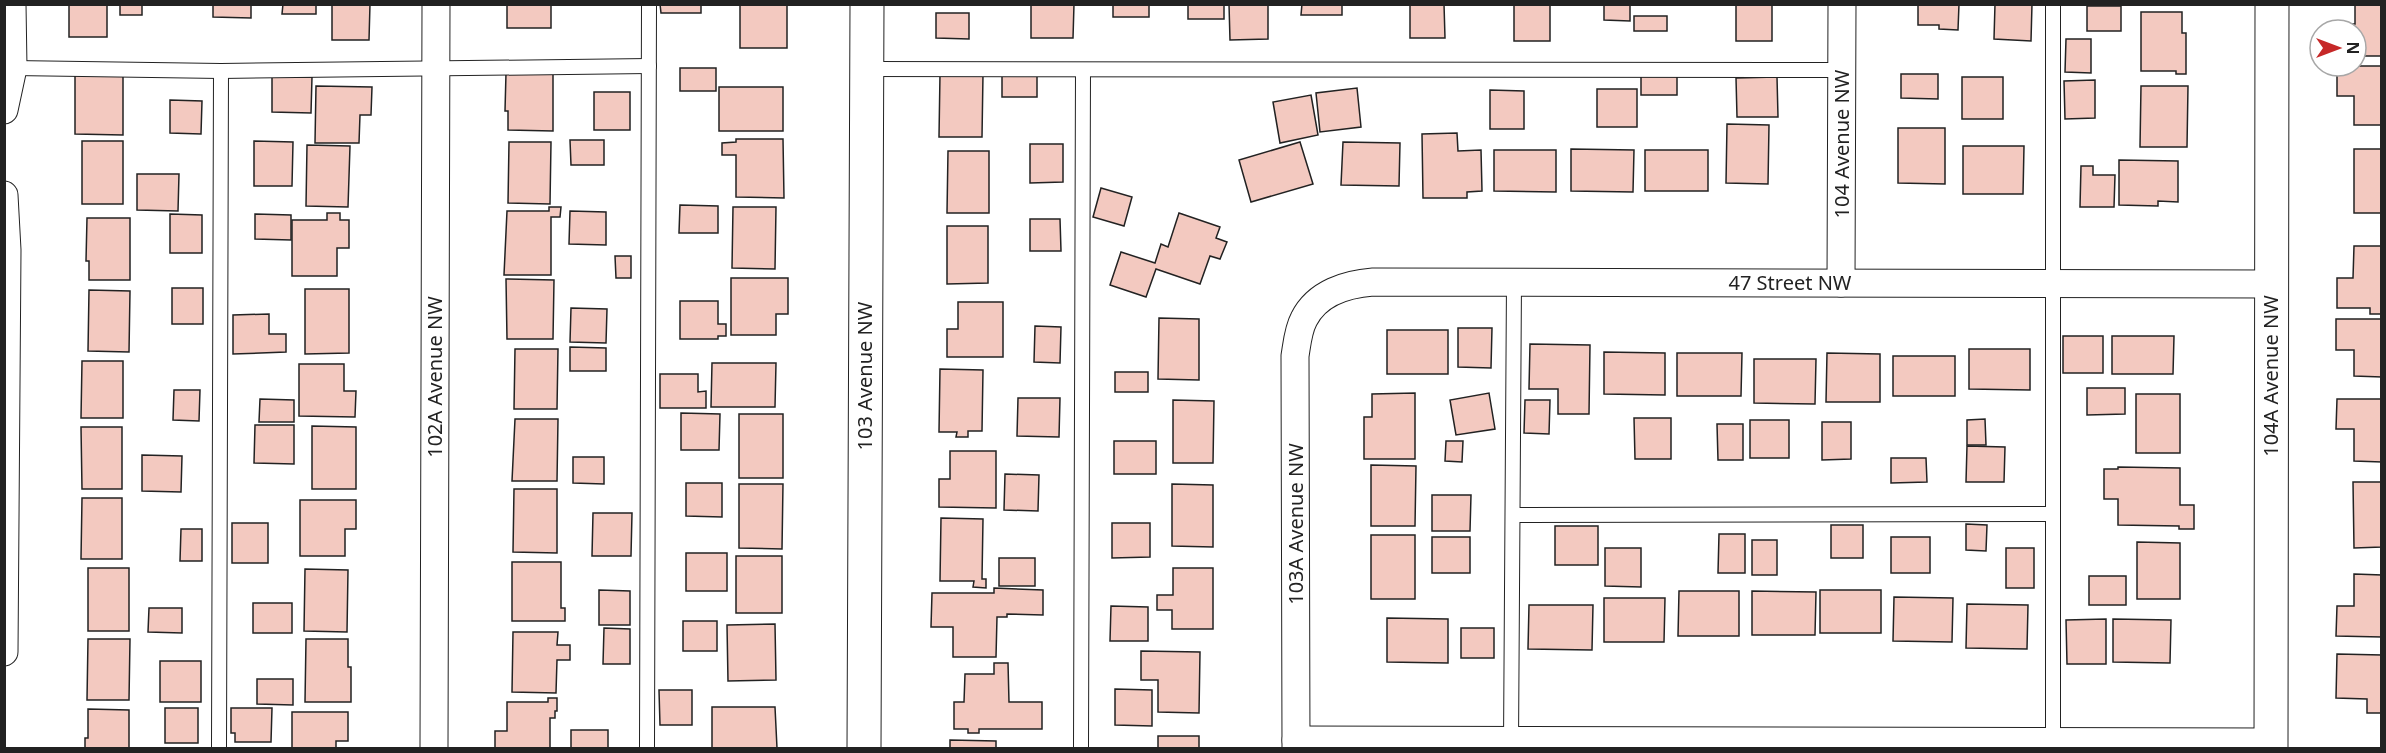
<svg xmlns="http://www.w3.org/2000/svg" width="2386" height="753" font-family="'Noto Sans',sans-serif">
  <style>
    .building { fill: #f3c9c0; stroke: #222; stroke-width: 1.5 }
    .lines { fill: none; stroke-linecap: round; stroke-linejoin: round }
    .lane-casing { stroke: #222; stroke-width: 16 }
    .street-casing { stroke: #222; stroke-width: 29 }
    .secondary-casing { stroke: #222; stroke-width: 35 }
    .lane { stroke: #fff; stroke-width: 14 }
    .street { stroke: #fff; stroke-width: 27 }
    .secondary { stroke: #fff; stroke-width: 33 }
    .labels { text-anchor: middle; stroke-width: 4.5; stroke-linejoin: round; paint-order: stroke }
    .street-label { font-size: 20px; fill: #222; stroke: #fff }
  </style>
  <rect width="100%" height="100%" fill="#fff"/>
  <g class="building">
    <rect x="69" y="4" width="38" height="33"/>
    <rect x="120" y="4" width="22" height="11"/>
    <path d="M213 4H251V18L213 17Z"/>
    <path d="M283 4H316V14H282Z"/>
    <path d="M332 4H370L369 40H332Z"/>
    <rect x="507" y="4" width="44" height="24"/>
    <path d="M660 4H701V13H661Z"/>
    <rect x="740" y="4" width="47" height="44"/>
    <path d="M1031 4H1074L1073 38H1031Z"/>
    <rect x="1113" y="4" width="36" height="13"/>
    <rect x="1188" y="4" width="36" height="15"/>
    <path d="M1229 4H1268V39L1230 40Z"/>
    <path d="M1302 4H1342V15H1301Z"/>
    <path d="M1410 4H1444L1445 38H1410Z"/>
    <rect x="1514" y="4" width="36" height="37"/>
    <path d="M1604 4H1630V21L1604 20Z"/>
    <rect x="1736" y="4" width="36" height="37"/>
    <path d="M1915 4H1959L1958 30 1939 29V25H1918V5Z"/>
    <path d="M1995 4H2032L2031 41 1994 39Z"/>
    <path d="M2355 4H2382V56H2356V30H2337V24H2355Z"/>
    <rect x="2087" y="6" width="34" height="25"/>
    <path d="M2141 12H2182V33H2186V74H2176V71H2141Z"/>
    <path d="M936 13H969V39L936 38Z"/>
    <rect x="1634" y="16" width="33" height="15"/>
    <path d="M2066 39H2091V73L2065 72Z"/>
    <path d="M2337 66H2382V125H2354V96H2337Z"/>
    <rect x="680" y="68" width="36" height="23"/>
    <rect x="1002" y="70" width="35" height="27"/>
    <path d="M75 71 123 72V135L75 134Z"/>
    <rect x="1641" y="72" width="36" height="23"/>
    <path d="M506 73 553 74V131L508 130V111H505Z"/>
    <path d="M940 74H983L982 137H939Z"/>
    <path d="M1901 74H1938V99L1901 98Z"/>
    <path d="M272 77H312L311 113 272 112Z"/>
    <path d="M1777 77 1778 117H1737L1736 78Z"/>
    <rect x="1962" y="77" width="41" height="42"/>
    <path d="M2095 80V118L2065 119 2064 81Z"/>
    <path d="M316 86 372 87 371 115H360L359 143H315Z"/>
    <path d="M2141 86H2188L2187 147H2140Z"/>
    <rect x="719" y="87" width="64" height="44"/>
    <path d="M1357 88 1361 127 1320 132 1316 93Z"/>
    <rect x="1597" y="89" width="40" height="38"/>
    <path d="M1490 90 1524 91V129H1490Z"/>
    <rect x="594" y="92" width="36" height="38"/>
    <path d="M1311 95 1318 135 1280 143 1273 102Z"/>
    <path d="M170 100 202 101 201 134 170 133Z"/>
    <path d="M1727 124 1769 125 1768 184 1726 183Z"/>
    <path d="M1898 128H1945V184L1898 183Z"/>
    <path d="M1457 133 1458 151 1481 150 1482 191 1467 192V198H1423L1422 134Z"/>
    <path d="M736 139H783L784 198 736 197V155H722V143L736 142Z"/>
    <path d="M570 140H604V165H571Z"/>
    <rect x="82" y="141" width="41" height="63"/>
    <path d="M254 141 293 142 292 186H254Z"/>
    <path d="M509 142H551L550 204 508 203Z"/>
    <path d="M1300 142 1313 184 1251 202 1239 160Z"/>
    <path d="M1343 142 1400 143 1399 186 1341 185Z"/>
    <path d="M1030 144H1063V182L1030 183Z"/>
    <path d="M307 145 350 146 348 207 306 206Z"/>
    <path d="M1963 146H2024L2023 194H1963Z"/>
    <path d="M1571 149 1634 150 1633 192 1571 191Z"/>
    <rect x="2354" y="149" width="28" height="64"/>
    <path d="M1494 150H1556V192L1494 191Z"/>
    <rect x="1645" y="150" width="63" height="41"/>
    <path d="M948 151H989V213H947Z"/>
    <path d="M2119 160 2178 161V202L2158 201V206L2119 205Z"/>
    <path d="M2081 166H2093V175H2115L2114 207H2080Z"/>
    <path d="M137 174H179L178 211 137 210Z"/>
    <path d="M1101 188 1132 197 1124 226 1093 217Z"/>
    <path d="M680 205 718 206V233H679Z"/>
    <path d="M549 207H561L560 217H551V275H504L507 211H549Z"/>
    <path d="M733 207H776L775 269 732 268Z"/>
    <path d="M570 211 606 212V245L569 244Z"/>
    <path d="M327 213H340V220H349V248H337V276H292V220H327Z"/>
    <path d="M1179 213 1220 227 1216 238 1227 242 1220 259 1210 256 1200 284 1156 269 1146 297 1110 285 1121 252 1155 263 1161 244 1168 247Z"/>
    <path d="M170 214 202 215V253H170Z"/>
    <path d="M255 214 291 215V240L255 239Z"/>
    <path d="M87 218H130V280H89V261H86Z"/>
    <path d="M1030 219H1060L1061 251H1030Z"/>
    <path d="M947 226H988V283L947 284Z"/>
    <path d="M2354 246H2382V314H2370V308H2337V278H2353Z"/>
    <path d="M615 256H631V278H616Z"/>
    <path d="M731 278H788V314H776V335H731Z"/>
    <path d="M506 279 554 280 553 339H507Z"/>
    <rect x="172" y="288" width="31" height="36"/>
    <path d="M305 289H349V353L305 354Z"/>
    <path d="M89 290 130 291 129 352 88 351Z"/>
    <path d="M680 301H718V324H726V336H718V339H680Z"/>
    <path d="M958 302H1003V357H947V329H958Z"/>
    <path d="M571 308 607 309 606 343 570 342Z"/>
    <path d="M269 314V334H286V352L233 354V315Z"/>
    <path d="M1159 318 1199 319V380L1158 379Z"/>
    <path d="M2336 319H2382V377L2354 376V350H2336Z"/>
    <path d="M1035 326 1061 327 1060 363 1034 362Z"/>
    <path d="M1458 328H1492L1491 368 1458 367Z"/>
    <rect x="1387" y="330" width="61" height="44"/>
    <rect x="2063" y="336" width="40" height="37"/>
    <path d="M2112 336H2174L2173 374H2112Z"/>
    <path d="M1530 344 1590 345 1589 414H1558V389H1529Z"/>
    <path d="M570 347 606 348V371H570Z"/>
    <path d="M515 349H558L557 409H514Z"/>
    <path d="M1969 349H2030V390L1969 389Z"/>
    <path d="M1604 352 1665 353V395L1604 394Z"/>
    <path d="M1677 353H1742L1741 396H1677Z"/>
    <path d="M1827 353 1880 354V402H1826Z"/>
    <rect x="1893" y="356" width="62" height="40"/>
    <path d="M1754 359H1816L1815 404 1754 403Z"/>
    <path d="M82 361H123V418H81Z"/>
    <path d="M712 363H776L775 407H711Z"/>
    <path d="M299 364H344V391H356L355 417 299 416Z"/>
    <path d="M940 369 983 370 982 431H968V437H956L957 432H939Z"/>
    <rect x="1115" y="372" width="33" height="20"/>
    <path d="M660 374H698V392L706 391V408H660Z"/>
    <path d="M2087 388H2125V414L2087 415Z"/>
    <path d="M174 390H200L199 421 173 420Z"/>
    <path d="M1415 393V459H1364V417H1372V394Z"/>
    <path d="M1489 393 1495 429 1456 435 1450 400Z"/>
    <rect x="2136" y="394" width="44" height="59"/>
    <path d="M1018 398H1060L1059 437 1017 436Z"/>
    <path d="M260 399 294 400V422H259Z"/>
    <path d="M2337 399H2382V462L2354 461V429H2336Z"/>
    <path d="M1173 400 1214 401 1213 463H1173Z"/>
    <path d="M1525 400H1550L1549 434 1524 433Z"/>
    <path d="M681 413 720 414 719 450H681Z"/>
    <rect x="739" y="414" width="44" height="64"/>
    <path d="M1634 418H1671V459H1635Z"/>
    <path d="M515 419H558L557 481H512Z"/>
    <path d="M1985 419 1986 445H1967V420Z"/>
    <rect x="1750" y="420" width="39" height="38"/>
    <path d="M1822 422H1851V459L1822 460Z"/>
    <path d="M1717 424H1743V460H1718Z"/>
    <path d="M255 425H294V464L254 463Z"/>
    <path d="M312 426 356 427V489H312Z"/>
    <path d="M81 427H122V489H82Z"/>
    <rect x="1114" y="441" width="42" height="33"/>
    <path d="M1446 441H1463L1462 462 1445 461Z"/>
    <path d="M1967 446 2005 447 2004 482H1966Z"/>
    <path d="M950 451H996V508L939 507V479H950Z"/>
    <path d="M142 455 182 456 181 492 142 491Z"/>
    <path d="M573 457H604V484L573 483Z"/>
    <path d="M1891 458H1926L1927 482 1891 483Z"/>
    <path d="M1371 465 1416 466 1415 526H1371Z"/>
    <path d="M2118 467 2180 468V505H2194V529H2179V526L2118 525V499H2104V469H2118Z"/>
    <path d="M1005 474 1039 475 1038 511 1004 510Z"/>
    <path d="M2353 482H2382V547L2354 548Z"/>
    <path d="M686 483H722V517L686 516Z"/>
    <path d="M739 484H783L782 549 739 548Z"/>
    <path d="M1172 484 1213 485V547L1172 546Z"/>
    <path d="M514 489H557V553L513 552Z"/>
    <path d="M1432 495H1471L1470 531H1432Z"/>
    <path d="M82 498H122V559H81Z"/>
    <path d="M300 500H356V529H345V556H300Z"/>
    <path d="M593 513H632L631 556H592Z"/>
    <path d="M941 518 983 519 982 579H986V588L973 587 974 581H940Z"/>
    <rect x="232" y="523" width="36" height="40"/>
    <path d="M1112 523H1150V557L1112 558Z"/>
    <path d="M1966 524 1987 525 1986 551 1966 550Z"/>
    <rect x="1831" y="525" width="32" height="33"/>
    <rect x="1555" y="526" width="43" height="39"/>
    <path d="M181 529H202V561H180Z"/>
    <path d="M1719 534H1745V573H1718Z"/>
    <rect x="1371" y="535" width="44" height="64"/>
    <rect x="1432" y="537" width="38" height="36"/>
    <rect x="1891" y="537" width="39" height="36"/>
    <rect x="1752" y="540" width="25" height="35"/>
    <path d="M2137 542 2180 543V599H2137Z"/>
    <path d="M1605 548H1641V587L1605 586Z"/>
    <rect x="2006" y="548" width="28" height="40"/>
    <rect x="686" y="553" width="41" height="38"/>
    <rect x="736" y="556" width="46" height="57"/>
    <rect x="999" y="558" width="36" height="28"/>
    <path d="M512 562H561V608H565V621H512Z"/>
    <rect x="88" y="568" width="41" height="63"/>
    <path d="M1173 568H1213V629H1172V610H1157V595H1173Z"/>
    <path d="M305 569 348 570 347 632 304 631Z"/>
    <path d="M2354 574 2382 575V637L2336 636 2337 606H2354Z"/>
    <rect x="2089" y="576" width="37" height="29"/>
    <path d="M994 588 1043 590V615L1007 614V617H997L996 657H953V627H931L932 593H994Z"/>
    <path d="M599 590 630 591V625H599Z"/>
    <rect x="1820" y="590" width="61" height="43"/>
    <path d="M1679 591H1739V636H1678Z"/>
    <path d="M1752 591 1816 592 1815 635H1752Z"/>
    <path d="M1894 597 1953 598 1952 642 1893 641Z"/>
    <path d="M1604 598H1665L1664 642H1604Z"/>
    <rect x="253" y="603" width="39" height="30"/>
    <path d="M1967 604 2028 605 2027 649 1966 648Z"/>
    <path d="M1529 605H1593L1592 650 1528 649Z"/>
    <path d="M1111 606 1148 607V641H1110Z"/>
    <path d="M149 608H182V633L148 632Z"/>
    <path d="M1387 618 1448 619V663L1387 662Z"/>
    <path d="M2106 619V664H2067L2066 620Z"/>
    <path d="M2113 619 2171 620 2170 663 2113 662Z"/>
    <rect x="683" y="621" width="34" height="30"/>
    <path d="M775 624 776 680 728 681 727 625Z"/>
    <path d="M604 628 630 629V664H603Z"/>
    <rect x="1461" y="628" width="33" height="30"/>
    <path d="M513 632H558L557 645H570V660H557L556 693 512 692Z"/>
    <path d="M88 639H130L129 700H87Z"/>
    <path d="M306 639H348V667H351V702H305Z"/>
    <path d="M1141 651 1200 652 1199 713 1158 712V680H1141Z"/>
    <path d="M2337 654 2382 655V713H2367V699L2336 698Z"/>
    <rect x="160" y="661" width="41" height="41"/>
    <path d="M994 663H1008L1009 702H1042V729H979V733H968V729H954V702H964L965 674H994Z"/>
    <path d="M257 679H293V705L257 704Z"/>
    <path d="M1115 689 1152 690V726L1115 725Z"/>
    <path d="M659 690H692V725H660Z"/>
    <path d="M548 698H557V711H555V718H550V748H495V731H507V702H548Z"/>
    <path d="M712 707H775L777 748H712Z"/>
    <rect x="165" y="708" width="33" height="35"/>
    <path d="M231 708H272L271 742H235V733H231Z"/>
    <path d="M88 709 129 710V748H85V738H88Z"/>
    <path d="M292 712H348V741H336V748H292Z"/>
    <rect x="571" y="730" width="37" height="18"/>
    <rect x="1158" y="736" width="41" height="12"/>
    <path d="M950 740 996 741V748H950Z"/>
  </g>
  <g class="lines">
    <g class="lane-casing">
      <g id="lane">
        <path d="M2053 4V746"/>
        <path d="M13 68 221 71 649 66"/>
        <path d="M866 69 1842 70"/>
        <path d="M1514 515 2051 514"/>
        <path d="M1511 744 1514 281"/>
        <path d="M219 748 221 71"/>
        <path d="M647 748 649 4"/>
        <path d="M1081 748 1083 70"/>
      </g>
    </g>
    <g class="street-casing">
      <g id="street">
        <path d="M4 110 13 68 12 4"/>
        <path d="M4 195 7 250 4 652"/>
        <path d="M1841 283 1842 4"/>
        <path d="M1296 740 2271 742"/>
        <path d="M434 748 436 4"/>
        <path d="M1296 748 1295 356C1297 344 1298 330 1304 319 1317 293 1347 284 1373 282L2271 284"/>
      </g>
    </g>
    <g class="secondary-casing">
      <g id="secondary">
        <path d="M864 748 867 4"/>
        <path d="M2271 748 2272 4"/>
      </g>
    </g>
    <use href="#lane" class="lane"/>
    <use href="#street" class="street"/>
    <use href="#secondary" class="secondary"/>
  </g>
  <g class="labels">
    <g class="street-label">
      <text transform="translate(1842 144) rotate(-90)" y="7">104 Avenue NW</text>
      <text x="1790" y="290">47 Street NW</text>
      <text transform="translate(865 376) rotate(-90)" y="7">103 Avenue NW</text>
      <text transform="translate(2271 376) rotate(-90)" y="7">104A Avenue NW</text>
      <text transform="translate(435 377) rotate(-90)" y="7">102A Avenue NW</text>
      <text transform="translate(1296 524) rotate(-90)" y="7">103A Avenue NW</text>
    </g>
  </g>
  <rect width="2386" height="753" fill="none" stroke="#222222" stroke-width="12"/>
  <g transform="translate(2338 48) rotate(90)"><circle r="28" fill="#ffffff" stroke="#a7a7a7" stroke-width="1.5"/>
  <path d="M0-4.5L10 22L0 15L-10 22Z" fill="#c62828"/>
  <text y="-9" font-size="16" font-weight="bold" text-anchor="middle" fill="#222222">N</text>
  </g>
</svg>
